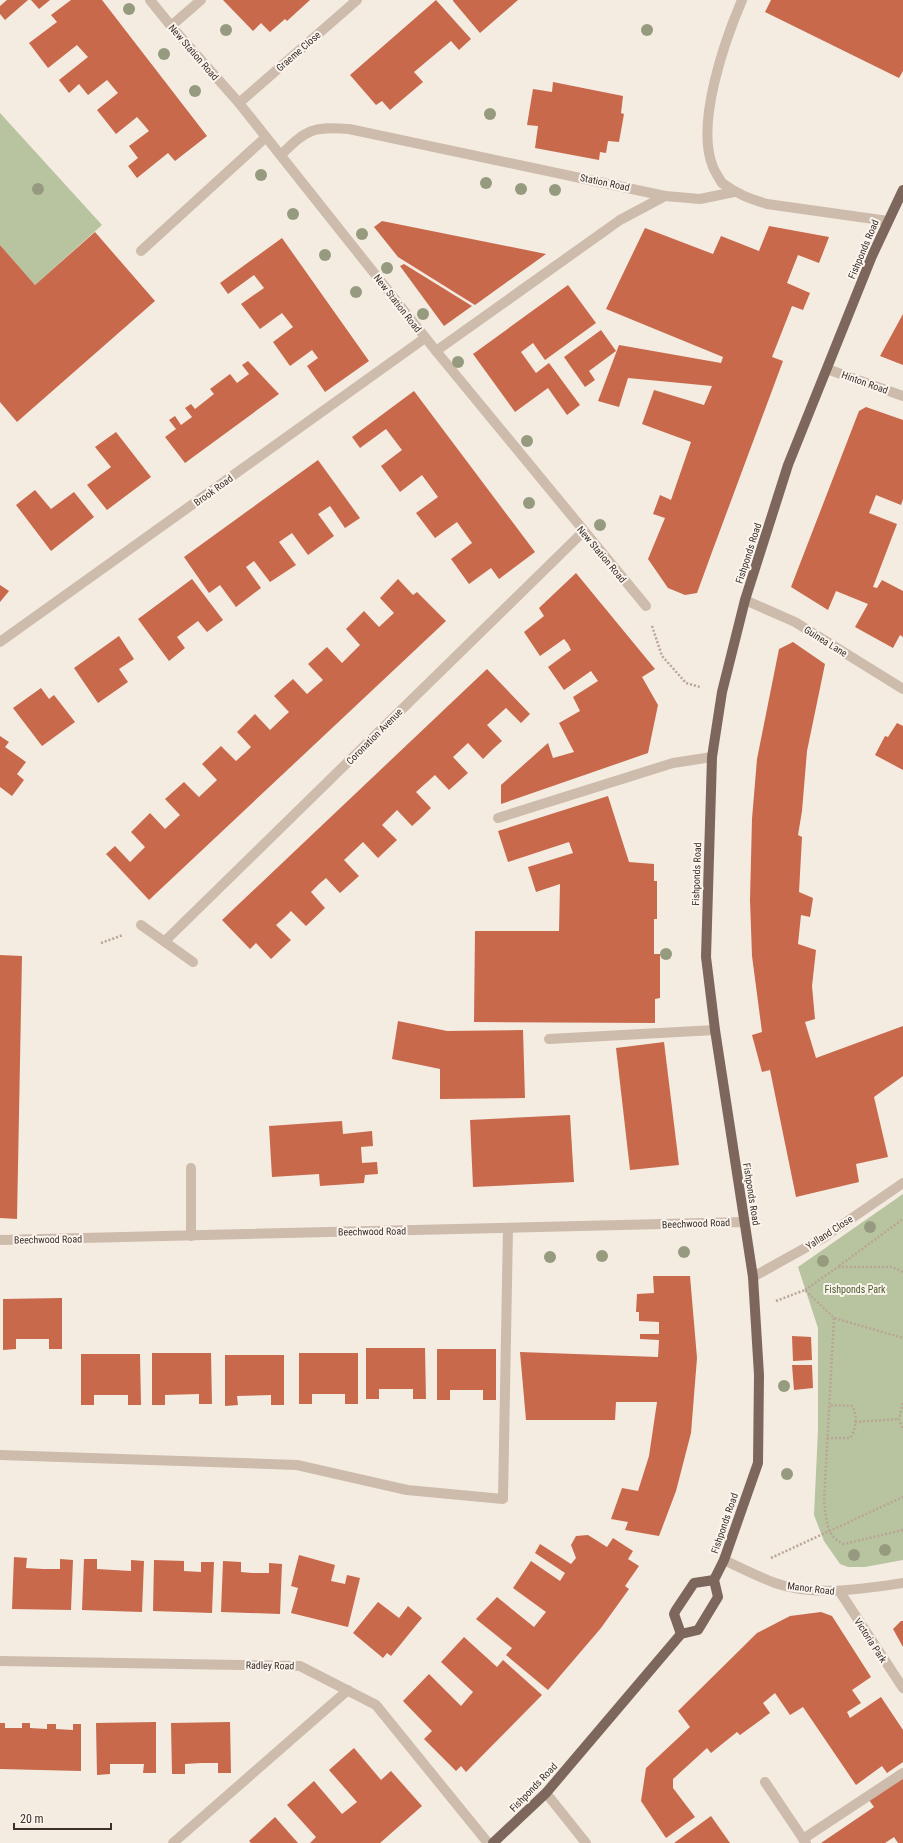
<svg xmlns="http://www.w3.org/2000/svg" width="903" height="1843" font-family="'Roboto Condensed',sans-serif">
  <style>
    .green { fill: #b8c4a0 }
    .building { fill: #c8694b }
    .lines { fill: none; stroke-linecap: round; stroke-linejoin: round }
    .path { stroke: #b9a596; stroke-width: 2.5; stroke-dasharray: 2 2; stroke-linecap: butt }
    .service { stroke: #cdbbac; stroke-width: 10 }
    .minor { stroke: #cdbbac; stroke-width: 10 }
    .primary { stroke: #7d675c; stroke-width: 10 }
    .tree { fill: #969b7f }
    .labels { text-anchor: middle; stroke-width: 4; stroke-linejoin: round; paint-order: stroke }
    .street-label { font-size: 10px; fill: #3b302b; stroke: #fbf5ee }
    .park-label { font-size: 10px; fill: #4a5a2e; stroke: #fbf5ee }
  </style>
  <rect width="100%" height="100%" fill="#f4ebe1"/>
  <g class="green">
    <path d="M0 113 102 225 35 285 0 245Z"/>
    <path d="M903 1194V1560L865 1567H848L840 1564 824 1541 814 1515 818 1430V1328L798 1267Z"/>
  </g>
  <g class="building">
    <path d="M7 0H28L5 20 0 14V6Z"/>
    <path d="M31 0H50L39 9Z"/>
    <path d="M71 0H102L207 136 175 161 168 153 137 178 128 166 138 158 129 146 149 131 144 125 137 117 116 134 97 110 118 93 107 80 88 95 79 84 69 93 59 80 88 57 77 45 48 68 29 43 57 22 51 15Z"/>
    <path d="M223 0H310L287 21 285 19 270 32 261 23 253 31Z"/>
    <path d="M436 0 471 39 459 50 451 41 414 72 423 82 390 110 382 101 376 105 350 75Z"/>
    <path d="M518 0 480 33 453 1V0Z"/>
    <path d="M771 0H903V71L899 78 765 12Z"/>
    <path d="M553 82 623 96 621 113 624 114 619 142 608 141 606 153 600 152 599 160 535 148 538 126 527 125 533 89 552 92Z"/>
    <path d="M382 221 546 254 475 305 398 257 374 227Z"/>
    <path d="M769 226 829 237 819 263 798 255 794 265 787 283 810 293 803 310 792 306 772 357 783 361 712 552 697 593 685 595 668 588 648 559 665 518 653 514 660 495 671 500 691 442 642 424 654 390 704 405 712 386 628 378 619 407 598 401 619 345 721 363 723 357 606 309 645 228 713 254 721 236 759 251Z"/>
    <path d="M95 232 155 301 17 422 0 402V245L35 285Z"/>
    <path d="M282 238 369 361 325 392 307 366 318 358 312 350 290 366 273 342 293 327 282 313 260 329 241 304 264 288 254 275 228 294 220 283Z"/>
    <path d="M404 264 472 306 444 326 400 266Z"/>
    <path d="M568 285 596 323 545 360 533 343 521 352 536 373 549 363 580 405 567 415 548 388 515 412 473 354Z"/>
    <path d="M903 314V365L880 356Z"/>
    <path d="M601 330 616 351 589 371 595 380 585 387 564 357Z"/>
    <path d="M248 361 279 394 185 463 165 437 176 429 169 420 175 416 181 425 192 417 185 408 191 404 195 409 214 394 210 389 230 374 237 383 249 374 242 365Z"/>
    <path d="M414 391 535 552 499 579 491 568 469 584 451 559 472 543 457 522 435 538 416 513 438 497 422 475 400 492 381 466 402 450 386 429 360 448 352 437Z"/>
    <path d="M866 407 903 420V499L901 505 876 495 869 513 897 524 873 587 877 588 882 580 903 591V637L900 635 893 648 855 627 868 604 836 591 828 610 791 587 859 411Z"/>
    <path d="M116 432 151 477 107 510 87 485 111 467 95 447Z"/>
    <path d="M318 460 360 518 345 528 330 506 318 514 334 536 308 555 292 533 279 542 296 565 270 582 254 561 246 567 261 588 236 607 220 585 209 593 184 557Z"/>
    <path d="M35 490 51 509 74 492 94 517 51 551 16 505Z"/>
    <path d="M576 573 655 669 642 677 658 705 648 753 501 804V785L548 743 553 758 574 752 559 723 580 711 573 697 598 681 591 671 564 690 548 667 571 650 568 644 564 639 540 656 524 632 544 616 539 608Z"/>
    <path d="M192 579 223 620 207 632 198 621 177 637 185 648 169 661 138 619Z"/>
    <path d="M398 579 413 595 417 592 446 621 149 900 106 854 115 846 130 862 145 847 131 832 150 813 165 829 180 815 165 799 184 782 199 797 217 780 202 764 221 746 236 761 245 753 251 747 237 732 255 714 270 730 289 712 274 696 293 679 307 694 323 680 308 664 327 647 342 663 360 645 346 629 364 611 379 627 394 613 380 598Z"/>
    <path d="M0 585 9 591 0 602Z"/>
    <path d="M119 636 134 659 119 669 128 682 98 703 74 668Z"/>
    <path d="M793 642 825 664 807 751 802 811 798 835 802 837 799 892 813 898 810 917 801 915 798 944 816 950 812 986 815 1019 805 1022 816 1058 903 1026V1076L874 1097 888 1157 856 1164 859 1182 796 1197 770 1070 762 1072 752 1035 762 1032 752 956 750 900 752 819 757 759 779 649Z"/>
    <path d="M487 669 530 714 521 723 506 708 487 725 502 741 493 749 483 759 468 743 453 757 468 773 449 790 435 775 416 792 431 808 422 817 412 826 397 810 382 825 397 840 378 858 363 842 344 860 359 876 340 893 326 878 319 884 311 892 325 908 306 926 291 911 285 917 276 925 291 940 271 959 256 943 250 949 222 920Z"/>
    <path d="M41 688 49 699 54 695 75 722 42 746 13 708Z"/>
    <path d="M897 723 903 726V770L875 755 885 736 888 737Z"/>
    <path d="M0 736 9 742 5 747 26 762 17 774 24 780 12 796 0 787Z"/>
    <path d="M608 796 629 862 654 864V881H657V919H654V954H660V998L655 999V1023L474 1022 475 931H559L560 884 536 892 528 867 573 853 569 842 508 862 498 831Z"/>
    <path d="M0 955 22 956 17 1219 0 1218Z"/>
    <path d="M398 1021 447 1031 523 1030 525 1098 440 1099V1069L392 1059Z"/>
    <path d="M664 1042 679 1165 630 1170 616 1048Z"/>
    <path d="M570 1115 574 1182 473 1187 470 1120Z"/>
    <path d="M342 1121 343 1134 372 1131 373 1146 361 1147 362 1163 377 1162 378 1174 365 1175 364 1183 320 1186 319 1174 272 1177 269 1126Z"/>
    <path d="M653 1276H690L697 1358 691 1433 676 1491 659 1536 625 1530 628 1522 611 1519 622 1488 638 1491 649 1456 657 1402H616L615 1420H526L520 1352 658 1357 659 1340 640 1339V1334H659V1322L639 1321V1312H636L637 1294 654 1293Z"/>
    <path d="M62 1298V1349H49V1339H16V1349L3 1350V1299Z"/>
    <path d="M792 1336 811 1337 812 1360 793 1361Z"/>
    <path d="M366 1348H425L426 1399H413V1389H379V1399H366Z"/>
    <path d="M437 1349H496V1400H483V1390H450V1400H437Z"/>
    <path d="M152 1353H211L212 1404H199V1394L165 1395V1405H152Z"/>
    <path d="M299 1353H358V1404H345V1394H312V1404H299Z"/>
    <path d="M81 1354H140L141 1405H128V1395H94V1405H81Z"/>
    <path d="M225 1355H284V1405H271V1395L237 1396 238 1405 225 1406Z"/>
    <path d="M792 1365H812L813 1388 794 1390Z"/>
    <path d="M588 1535 607 1547 613 1538 633 1551 628 1559 639 1566 625 1586 629 1589 601 1628 548 1690 506 1655 512 1648 476 1619 497 1597 534 1627 546 1612 513 1588 531 1561 560 1581 565 1573 535 1553 540 1544 571 1564 576 1558 571 1545 576 1536Z"/>
    <path d="M299 1555 335 1565 331 1581 345 1584 347 1575 360 1578 348 1627 291 1613 298 1588 291 1586Z"/>
    <path d="M14 1557 27 1558 26 1568 43 1569H60V1559L73 1560 71 1610 12 1609Z"/>
    <path d="M84 1559H97V1569L131 1571V1560L144 1561 142 1612 82 1610Z"/>
    <path d="M154 1560 184 1561V1571L201 1572V1562H214L212 1613 153 1611Z"/>
    <path d="M223 1561 241 1562V1572L252 1573H269V1563L282 1564 280 1614 221 1612Z"/>
    <path d="M378 1602 399 1618 408 1606 422 1618 391 1656 387 1653 383 1658 353 1633Z"/>
    <path d="M821 1612 832 1616 871 1677 852 1690 861 1703 847 1712 850 1718 881 1697 903 1730V1762L887 1773 882 1766 856 1785 803 1707 790 1715 775 1693 763 1703 770 1713 740 1735 737 1732 711 1753 707 1748 673 1779V1788L695 1817 666 1838 641 1801 646 1768 690 1727 678 1711 757 1633 790 1616Z"/>
    <path d="M901 1621H903V1647L893 1629Z"/>
    <path d="M464 1637 497 1667 503 1660 542 1695 466 1772 461 1766 456 1771 424 1739 432 1731 403 1701 429 1674 461 1706 473 1692 441 1662Z"/>
    <path d="M156 1722V1773H143L144 1764H110V1774L97 1775 96 1723Z"/>
    <path d="M230 1722 231 1773H218V1763H201L185 1764V1774H172L171 1723Z"/>
    <path d="M0 1723H5V1728H22V1723H30V1728L47 1729V1724H56V1729L73 1730V1724H81V1771L0 1769Z"/>
    <path d="M354 1748 381 1780 391 1771 422 1806 380 1843H310L316 1837 287 1805 314 1781 342 1814 357 1802 329 1770Z"/>
    <path d="M903 1777V1843H898L894 1837 885 1843H821L874 1807 869 1800Z"/>
    <path d="M711 1816 730 1843H674Z"/>
    <path d="M275 1817 298 1843H251L249 1841Z"/>
  </g>
  <g class="lines">
    <g class="path">
      <path d="M652 626 662 656 686 683 700 687"/>
      <path d="M101 943 123 935"/>
      <path d="M839 1266 903 1219"/>
      <path d="M805 1290 838 1267H892L903 1272"/>
      <path d="M776 1301 805 1290 834 1318 903 1338"/>
      <path d="M834 1318 824 1501C827 1520 825 1536 844 1544L903 1530"/>
      <path d="M903 1403 899 1419 903 1430"/>
      <path d="M855 1422 899 1419"/>
      <path d="M827 1438H850C856 1430 858 1415 852 1406L829 1405"/>
      <path d="M771 1558 903 1497"/>
    </g>
    <g class="service">
      <path d="M171 26 201 0"/>
      <path d="M722 183C719 178 715 172 713 167 695 124 725 40 742 0"/>
      <path d="M141 251 266 137"/>
      <path d="M498 818 673 763 712 757"/>
      <path d="M549 1039 715 1030"/>
      <path d="M191 1236V1168"/>
      <path d="M823 1238 903 1183"/>
      <path d="M0 1455 297 1465 407 1490 503 1499 508 1228"/>
      <path d="M765 1782 806 1843"/>
      <path d="M803 1839 903 1773"/>
      <path d="M173 1843 348 1690"/>
    </g>
    <g class="minor">
      <path d="M150 0 171 26 239 103 436 351 646 606"/>
      <path d="M239 103 357 0"/>
      <path d="M281 155C306 130 312 126 349 129L665 196 700 199 734 192"/>
      <path d="M722 183C737 194 750 199 767 204L888 221"/>
      <path d="M436 351 620 220 665 196"/>
      <path d="M827 369 903 396"/>
      <path d="M745 600 795 622 903 689"/>
      <path d="M0 642 425 338"/>
      <path d="M141 925 193 962"/>
      <path d="M165 941 583 532"/>
      <path d="M0 1240 744 1222"/>
      <path d="M753 1277 823 1238"/>
      <path d="M724 1560C741 1568 757 1576 775 1583 815 1597 862 1589 903 1583"/>
      <path d="M840 1592 903 1688"/>
      <path d="M0 1661 300 1666 376 1705 488 1843"/>
      <path d="M546 1793 586 1843"/>
    </g>
    <g class="primary">
      <path d="M681 1634 674 1614 676 1610 694 1583 714 1580"/>
      <path d="M493 1843 546 1793 681 1634 698 1630 718 1597 714 1580 724 1560 758 1463 759 1375 753 1277 715 1030 706 957 712 757 722 692 745 600 788 465 872 256 903 190"/>
    </g>
  </g>
  <g class="tree">
    <circle cx="129" cy="9" r="6"/>
    <circle cx="226" cy="30" r="6"/>
    <circle cx="647" cy="30" r="6"/>
    <circle cx="164" cy="54" r="6"/>
    <circle cx="195" cy="91" r="6"/>
    <circle cx="490" cy="114" r="6"/>
    <circle cx="261" cy="175" r="6"/>
    <circle cx="486" cy="183" r="6"/>
    <circle cx="38" cy="189" r="6"/>
    <circle cx="521" cy="189" r="6"/>
    <circle cx="555" cy="190" r="6"/>
    <circle cx="293" cy="214" r="6"/>
    <circle cx="362" cy="234" r="6"/>
    <circle cx="325" cy="255" r="6"/>
    <circle cx="387" cy="268" r="6"/>
    <circle cx="356" cy="292" r="6"/>
    <circle cx="423" cy="314" r="6"/>
    <circle cx="458" cy="362" r="6"/>
    <circle cx="527" cy="441" r="6"/>
    <circle cx="529" cy="503" r="6"/>
    <circle cx="600" cy="525" r="6"/>
    <circle cx="666" cy="954" r="6"/>
    <circle cx="870" cy="1227" r="6"/>
    <circle cx="684" cy="1252" r="6"/>
    <circle cx="602" cy="1256" r="6"/>
    <circle cx="550" cy="1257" r="6"/>
    <circle cx="823" cy="1261" r="6"/>
    <circle cx="784" cy="1386" r="6"/>
    <circle cx="787" cy="1474" r="6"/>
    <circle cx="885" cy="1550" r="6"/>
    <circle cx="854" cy="1555" r="6"/>
  </g>
  <g class="labels">
    <g class="street-label">
      <text transform="translate(298 51) rotate(-41)" y="4">Graeme Close</text>
      <text transform="translate(194 52) rotate(49)" y="4">New Station Road</text>
      <text transform="translate(605 182) rotate(12)" y="4">Station Road</text>
      <text transform="translate(863 249) rotate(-67)" y="4">Fishponds Road</text>
      <text transform="translate(398 303) rotate(52)" y="4">New Station Road</text>
      <text transform="translate(865 382) rotate(20)" y="4">Hinton Road</text>
      <text transform="translate(213 490) rotate(-36)" y="4">Brook Road</text>
      <text transform="translate(748 553) rotate(-72)" y="4">Fishponds Road</text>
      <text transform="translate(602 554) rotate(50)" y="4">New Station Road</text>
      <text transform="translate(826 641) rotate(32)" y="4">Guinea Lane</text>
      <text transform="translate(374 736) rotate(-45)" y="4">Coronation Avenue</text>
      <text transform="translate(696 874) rotate(-88)" y="4">Fishponds Road</text>
      <text transform="translate(752 1194) rotate(81)" y="4">Fishponds Road</text>
      <text transform="translate(696 1223) rotate(-2)" y="4">Beechwood Road</text>
      <text transform="translate(372 1231) rotate(-1)" y="4">Beechwood Road</text>
      <text transform="translate(829 1232) rotate(-33)" y="4">Yalland Close</text>
      <text transform="translate(48 1239) rotate(-1)" y="4">Beechwood Road</text>
      <text transform="translate(724 1523) rotate(-71)" y="4">Fishponds Road</text>
      <text transform="translate(811 1588) rotate(7)" y="4">Manor Road</text>
      <text transform="translate(871 1640) rotate(57)" y="4">Victoria Park</text>
      <text transform="translate(270 1665) rotate(1)" y="4">Radley Road</text>
      <text transform="translate(533 1787) rotate(-46)" y="4">Fishponds Road</text>
    </g>
    <g class="park-label">
      <text x="855" y="1293">Fishponds Park</text>
    </g>
  </g>
  <path d="M14 1823v6h97v-6" fill="none" stroke="#3b302b" stroke-width="2"/>
  <text x="20" y="1823" font-size="12" fill="#3b302b" stroke="#fbf5ee" stroke-width="3" paint-order="stroke">20 m</text>
</svg>
